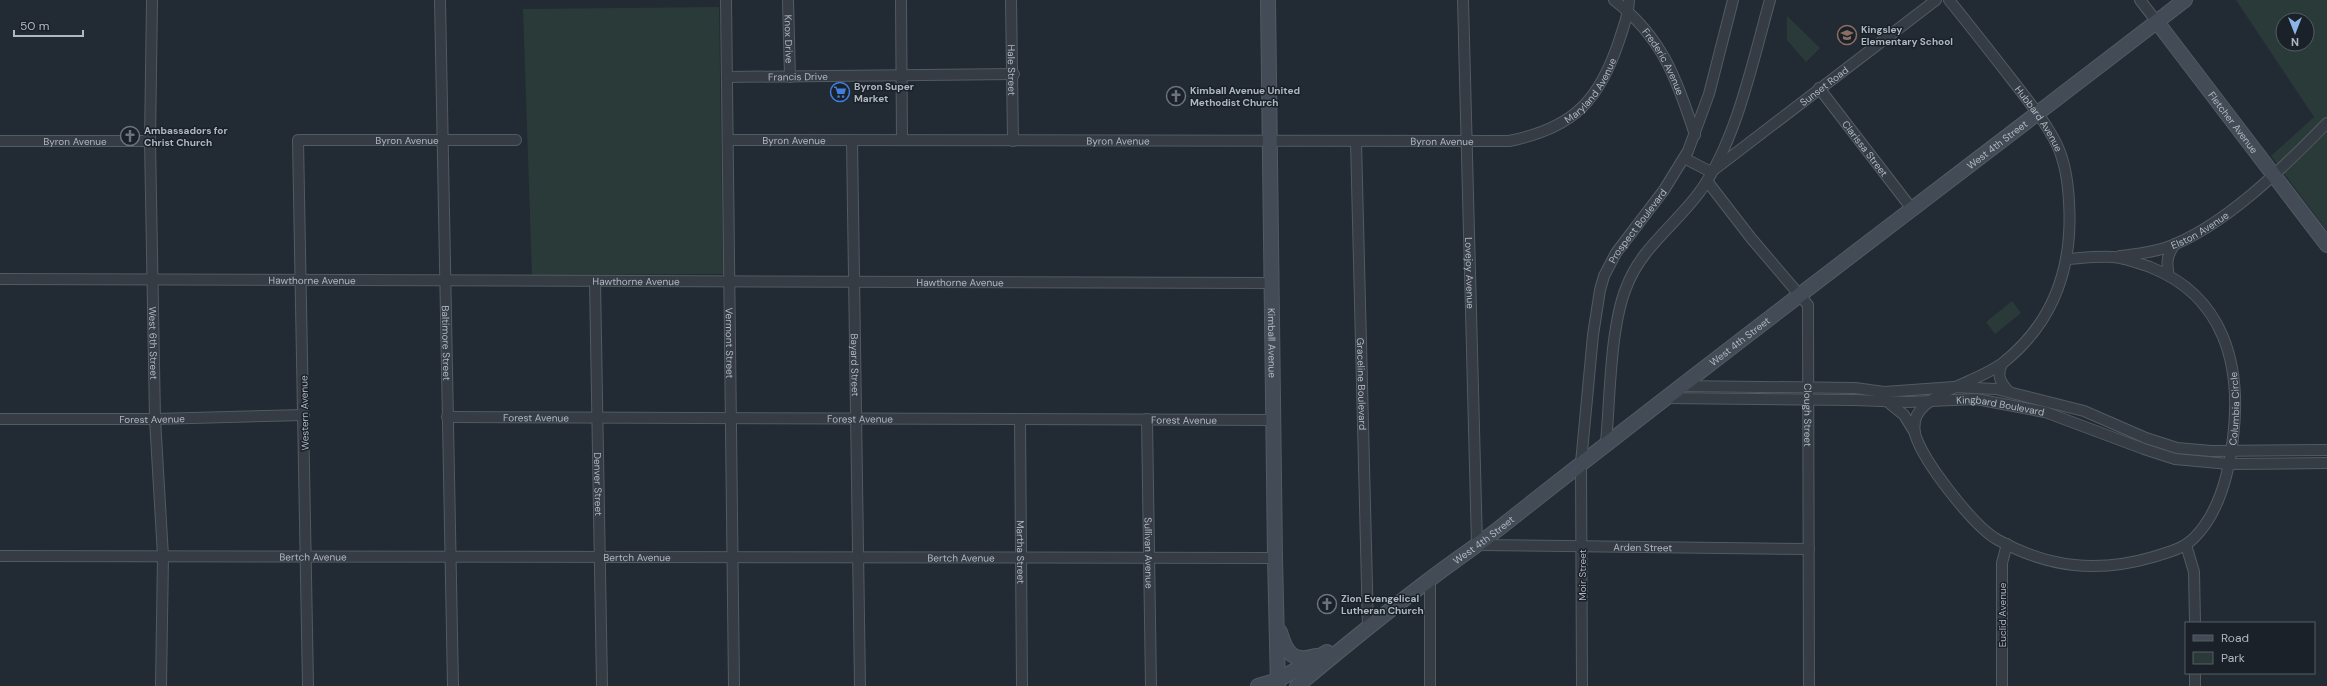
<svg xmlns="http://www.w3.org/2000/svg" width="2327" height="686" font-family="'DM Sans',sans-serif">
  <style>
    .green { fill: #2a3a39; fill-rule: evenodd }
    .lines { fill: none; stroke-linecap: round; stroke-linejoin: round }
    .minor-casing { stroke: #525a62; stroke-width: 12 }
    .secondary-casing { stroke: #525a62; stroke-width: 16 }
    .minor { stroke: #353c44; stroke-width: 10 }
    .secondary { stroke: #434b56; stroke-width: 14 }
    .labels { text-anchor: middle; stroke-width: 3; stroke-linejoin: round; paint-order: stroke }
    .poi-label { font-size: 10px; font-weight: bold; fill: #afb7c1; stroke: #1a2128; text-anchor: start }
    .street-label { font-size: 10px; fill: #afb7c1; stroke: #1a2128 }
  </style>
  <rect width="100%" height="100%" fill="#222a33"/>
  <g class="green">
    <path d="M2236 0H2327V231L2271 156 2314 117ZM2283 20H2307V44H2283Z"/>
    <path d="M719 7 723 274 532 275 523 9Z"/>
    <path d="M1787 16 1820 48 1806 62 1787 40Z"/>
    <path d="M2012 301 2021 313 1995 334 1986 322Z"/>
  </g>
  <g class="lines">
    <g class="minor-casing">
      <g id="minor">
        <path id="s1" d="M152 0 150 141 155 419 163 556 161 686"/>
        <path id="s2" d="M440 0 453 686"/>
        <path id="s3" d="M726 0 734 686"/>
        <path id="s4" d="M788 0 790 77"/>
        <path d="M901 0 902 140"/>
        <path id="s5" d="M1011 0 1013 141"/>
        <path id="s6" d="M1463 0 1477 545 1809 549"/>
        <path id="s7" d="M1614 0C1662 37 1677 79 1695 135"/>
        <path id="s8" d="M1949 0C1971 27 1992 54 2013 81 2029 102 2046 122 2057 145 2065 162 2068 182 2069 202 2073 265 2055 321 2004 362 1981 381 1931 390 1917 415 1914 421 1914 427 1915 434 1923 461 1973 526 1998 540 2049 568 2098 573 2153 557 2168 552 2183 549 2194 538 2220 512 2229 473 2233 438 2242 365 2224 296 2150 267 2138 263 2125 258 2113 257 2098 256 2082 258 2068 259"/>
        <path d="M2140 0 2157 22"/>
        <path id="s9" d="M727 77 1014 74"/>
        <path id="s10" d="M1819 88 1912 209"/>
        <path id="s11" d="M728 140 1509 141C1574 128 1600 100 1620 38 1624 25 1629 14 1629 0"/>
        <path id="s12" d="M852 140 860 686"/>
        <path id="s13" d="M0 141H150"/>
        <path id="s14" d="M1356 141 1368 627"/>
        <path d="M1684 158 1711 172"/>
        <path id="s15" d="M1715 169 1936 0"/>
        <path id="s16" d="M1707 181 1751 238 1808 305 1809 686"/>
        <path id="s17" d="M2120 256C2135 254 2150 253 2165 248 2223 228 2285 166 2327 123"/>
        <path d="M2169 276C2166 262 2167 255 2175 244"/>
        <path id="s18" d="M0 279 1272 283"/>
        <path id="s19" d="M595 281 602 686"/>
        <path d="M2002 364C1996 376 2001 383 2009 392"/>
        <path d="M1680 386 1855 388 1884 392 1954 387 1996 389 2084 411 2146 438 2177 448 2211 451 2327 450"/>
        <path id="s20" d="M1664 398 1854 400 1908 402 1976 399 2045 412 2144 449 2175 459 2229 464 2327 463"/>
        <path d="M1888 402 1904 415 1915 433"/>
        <path id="s21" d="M447 417 1273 420"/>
        <path id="s22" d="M0 419H155L304 415"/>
        <path id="s23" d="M1020 419 1022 686"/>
        <path id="s24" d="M1147 419 1151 686"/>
        <path d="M1606 443C1610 399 1610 328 1626 288 1641 247 1677 224 1701 190 1737 139 1753 60 1770 0"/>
        <path d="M2186 545 2194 572 2195 623"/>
        <path id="s25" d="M0 556 1275 558"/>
        <path d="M1430 579V686"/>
        <path d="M2195 673V686"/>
        <path id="s26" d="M308 686 298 140H516"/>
        <path id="s27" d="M1582 686 1581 463 1593 335 1600 290 1604 276 1616 253 1664 190 1688 151 1709 94 1733 0"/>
        <path d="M2002 686V563L2007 544"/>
      </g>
    </g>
    <g class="secondary-casing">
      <g id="secondary">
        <path id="s28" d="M1268 0 1275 558 1278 686"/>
        <path id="s29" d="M2157 22 2327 245"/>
        <path d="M1280 632C1286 653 1293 663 1316 656"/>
        <path d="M1258 686 1278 680 1327 652"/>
        <path id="s30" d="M1297 686C1340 650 1384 614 1429 580 1451 563 1475 547 1497 530 1724 350 1956 177 2185 0"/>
      </g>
    </g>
    <use href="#minor" class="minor"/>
    <use href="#secondary" class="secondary"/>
  </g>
  <defs>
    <g id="school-ring" transform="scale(1)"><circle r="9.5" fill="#1a2128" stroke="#8d6e63" stroke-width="1.5"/><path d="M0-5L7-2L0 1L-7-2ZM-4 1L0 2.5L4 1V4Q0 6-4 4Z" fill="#8d6e63"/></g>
    <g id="supermarket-ring" transform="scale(1)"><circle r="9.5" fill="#1a2128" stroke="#3f7fe0" stroke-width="1.5"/><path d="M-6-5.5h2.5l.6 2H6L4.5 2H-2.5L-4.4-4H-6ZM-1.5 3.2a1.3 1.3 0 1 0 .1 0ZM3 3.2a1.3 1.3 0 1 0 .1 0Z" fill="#3f7fe0"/></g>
    <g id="church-ring" transform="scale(1)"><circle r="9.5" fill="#1a2128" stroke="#6b7280" stroke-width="1.5"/><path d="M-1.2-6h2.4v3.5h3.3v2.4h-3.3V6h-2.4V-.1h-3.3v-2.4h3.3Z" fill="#6b7280"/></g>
  </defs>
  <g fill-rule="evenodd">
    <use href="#school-ring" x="1847" y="35"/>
    <use href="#supermarket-ring" x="840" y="92"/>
    <use href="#church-ring" x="1176" y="96"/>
    <use href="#church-ring" x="130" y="136"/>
    <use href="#church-ring" x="1327" y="604"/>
  </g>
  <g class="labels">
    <g class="poi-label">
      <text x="1861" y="33">Kingsley<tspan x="1861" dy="12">Elementary School</tspan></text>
      <text x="854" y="90">Byron Super<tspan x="854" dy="12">Market</tspan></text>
      <text x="1190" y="94">Kimball Avenue United<tspan x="1190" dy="12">Methodist Church</tspan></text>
      <text x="144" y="134">Ambassadors for<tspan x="144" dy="12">Christ Church</tspan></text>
      <text x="1341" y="602">Zion Evangelical<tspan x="1341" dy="12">Lutheran Church</tspan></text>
    </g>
    <g class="street-label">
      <text dy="4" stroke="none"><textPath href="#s4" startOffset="39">Knox Drive</textPath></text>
      <text dy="4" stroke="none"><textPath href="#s7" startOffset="80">Frederic Avenue</textPath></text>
      <text dy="4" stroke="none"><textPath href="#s5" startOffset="70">Hale Street</textPath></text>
      <text dy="4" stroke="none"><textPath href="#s9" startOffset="71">Francis Drive</textPath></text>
      <text dy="4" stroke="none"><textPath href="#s15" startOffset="137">Sunset Road</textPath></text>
      <text dy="4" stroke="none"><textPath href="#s11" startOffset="881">Maryland Avenue</textPath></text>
      <text dy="4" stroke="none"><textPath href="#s8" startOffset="149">Hubbard Avenue</textPath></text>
      <text dy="4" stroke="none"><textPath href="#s29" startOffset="126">Fletcher Avenue</textPath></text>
      <text dy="4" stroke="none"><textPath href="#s26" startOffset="655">Byron Avenue</textPath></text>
      <text dy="4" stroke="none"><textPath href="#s11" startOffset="66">Byron Avenue</textPath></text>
      <text dy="4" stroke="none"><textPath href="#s13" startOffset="75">Byron Avenue</textPath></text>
      <text dy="4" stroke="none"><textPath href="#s11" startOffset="390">Byron Avenue</textPath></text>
      <text dy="4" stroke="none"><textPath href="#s11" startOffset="714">Byron Avenue</textPath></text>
      <text dy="4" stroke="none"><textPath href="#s30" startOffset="885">West 4th Street</textPath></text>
      <text dy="4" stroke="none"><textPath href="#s10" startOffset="76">Clarissa Street</textPath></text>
      <text dy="4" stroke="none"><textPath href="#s27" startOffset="472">Prospect Boulevard</textPath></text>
      <text dy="4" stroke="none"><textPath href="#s17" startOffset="85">Elston Avenue</textPath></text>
      <text dy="4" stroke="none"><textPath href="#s6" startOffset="273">Lovejoy Avenue</textPath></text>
      <text dy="4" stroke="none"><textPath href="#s18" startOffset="312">Hawthorne Avenue</textPath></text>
      <text dy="4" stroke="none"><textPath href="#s18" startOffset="636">Hawthorne Avenue</textPath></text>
      <text dy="4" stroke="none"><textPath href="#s18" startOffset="960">Hawthorne Avenue</textPath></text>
      <text dy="4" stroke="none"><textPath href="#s30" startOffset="561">West 4th Street</textPath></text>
      <text dy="4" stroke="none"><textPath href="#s1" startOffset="343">West 6th Street</textPath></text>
      <text dy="4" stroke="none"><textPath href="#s2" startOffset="343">Baltimore Street</textPath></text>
      <text dy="4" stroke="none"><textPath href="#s3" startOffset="343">Vermont Street</textPath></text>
      <text dy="4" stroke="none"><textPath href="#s28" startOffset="343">Kimball Avenue</textPath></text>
      <text dy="4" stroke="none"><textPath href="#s12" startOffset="225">Bayard Street</textPath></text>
      <text dy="4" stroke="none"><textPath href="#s14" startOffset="243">Graceline Boulevard</textPath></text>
      <text dy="4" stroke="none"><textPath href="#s20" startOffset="337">Kingbard Boulevard</textPath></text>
      <text dy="4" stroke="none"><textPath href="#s8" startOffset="1023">Columbia Circle</textPath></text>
      <text transform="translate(304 413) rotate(-91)" y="4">Western Avenue</text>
      <text dy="4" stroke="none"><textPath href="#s16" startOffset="270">Clough Street</textPath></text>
      <text dy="4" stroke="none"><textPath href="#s21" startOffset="89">Forest Avenue</textPath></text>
      <text dy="4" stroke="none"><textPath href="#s21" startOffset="413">Forest Avenue</textPath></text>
      <text dy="4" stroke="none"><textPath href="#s22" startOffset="152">Forest Avenue</textPath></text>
      <text dy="4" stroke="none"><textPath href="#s21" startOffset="737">Forest Avenue</textPath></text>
      <text dy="4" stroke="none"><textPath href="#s19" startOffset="203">Denver Street</textPath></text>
      <text dy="4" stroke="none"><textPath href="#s30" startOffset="237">West 4th Street</textPath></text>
      <text dy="4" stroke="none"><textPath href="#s6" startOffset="711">Arden Street</textPath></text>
      <text dy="4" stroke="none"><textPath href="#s23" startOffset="133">Martha Street</textPath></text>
      <text dy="4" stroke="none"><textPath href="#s24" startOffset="134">Sullivan Avenue</textPath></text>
      <text dy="4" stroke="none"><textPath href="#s25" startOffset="313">Bertch Avenue</textPath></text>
      <text dy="4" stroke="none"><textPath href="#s25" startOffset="637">Bertch Avenue</textPath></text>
      <text dy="4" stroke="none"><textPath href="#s25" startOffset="961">Bertch Avenue</textPath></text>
      <text transform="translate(1582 575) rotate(-90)" y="4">Moir Street</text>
      <text transform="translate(2002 615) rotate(-90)" y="4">Euclid Avenue</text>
    </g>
  </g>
  <rect x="2185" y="622" width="130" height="52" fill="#1a2128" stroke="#565d65"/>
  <rect x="2193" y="635" width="20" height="6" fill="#434b56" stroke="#565d65"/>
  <text x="2221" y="642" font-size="12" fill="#afb7c1">Road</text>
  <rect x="2193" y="652" width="20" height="12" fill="#2a3a39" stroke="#565d65"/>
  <text x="2221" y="662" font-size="12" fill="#afb7c1">Park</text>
  <g transform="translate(2295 32) rotate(180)"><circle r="19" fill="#1a2128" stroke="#565d65"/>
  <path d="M0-3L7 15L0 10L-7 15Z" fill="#8cb4e9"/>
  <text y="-6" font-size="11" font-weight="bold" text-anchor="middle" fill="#afb7c1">N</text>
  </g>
  <path d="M14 30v6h69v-6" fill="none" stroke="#afb7c1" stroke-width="2"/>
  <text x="20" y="30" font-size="12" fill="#afb7c1" stroke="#1a2128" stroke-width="3" paint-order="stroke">50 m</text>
</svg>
